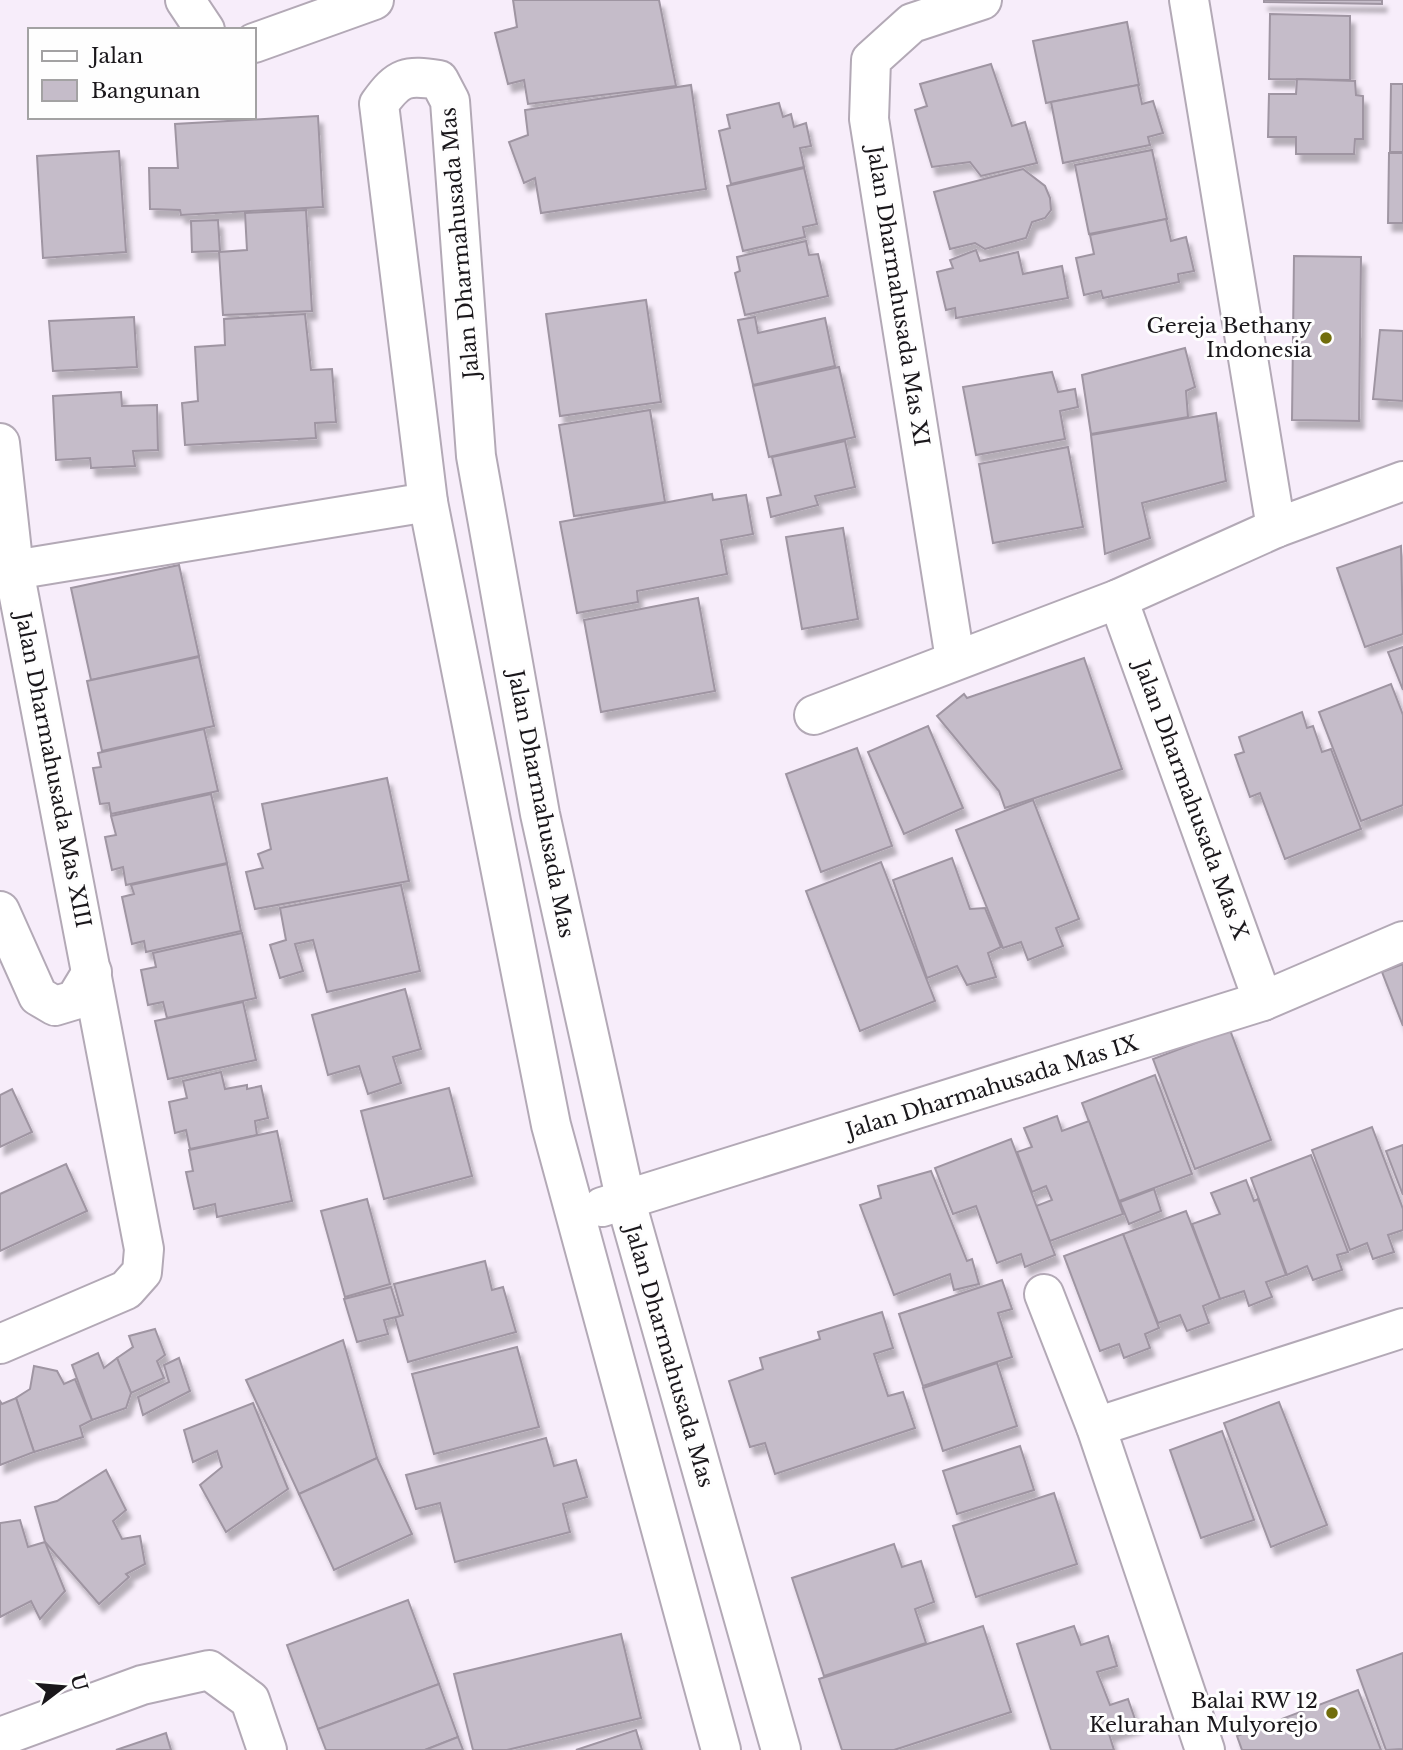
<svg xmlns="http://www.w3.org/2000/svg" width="1403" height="1750" font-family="'Libre Baskerville',serif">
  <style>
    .building { fill: #c5bcc9; stroke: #9f95a2; stroke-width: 2; filter: url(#shadow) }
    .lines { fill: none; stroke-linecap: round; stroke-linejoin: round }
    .minor-casing { stroke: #b3a9b6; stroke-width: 42 }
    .minor { stroke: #fff; stroke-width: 38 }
    .poi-dot { fill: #716d0c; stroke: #fefefe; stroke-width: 2.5 }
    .labels { text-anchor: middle; stroke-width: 6; stroke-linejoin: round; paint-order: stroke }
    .street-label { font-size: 21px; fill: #1a171b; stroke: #fefefe }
    .poi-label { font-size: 21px; fill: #1a171b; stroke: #fefefe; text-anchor: end }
  </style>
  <defs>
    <filter id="shadow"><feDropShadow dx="4.5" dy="8" stdDeviation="2" flood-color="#0004"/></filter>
  </defs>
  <rect width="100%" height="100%" fill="#f7edfa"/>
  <g class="building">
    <path d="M513 0H659L676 86 528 104 524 80 508 84 495 33 517 27Z"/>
    <path d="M1264 0H1382V4L1264 2Z"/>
    <path d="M1270 14 1350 16V80L1269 79Z"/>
    <path d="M1127 22 1139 85 1046 103 1033 41Z"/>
    <path d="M991 64 1012 126 1025 122 1037 163 981 176 970 162 932 167 915 110 927 106 920 84Z"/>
    <path d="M1297 79 1355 81 1356 95 1363 96V139H1355L1354 154H1296V137H1268L1269 94H1296Z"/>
    <path d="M1391 84H1403V152H1390Z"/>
    <path d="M691 85 706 189 541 213 535 178 524 183 509 142 528 135 525 110Z"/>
    <path d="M1138 85 1142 104 1153 101 1163 133 1148 137 1150 145 1063 163 1051 102Z"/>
    <path d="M779 103 783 117 791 114 794 127 806 123 811 146 800 148 804 167 731 184 719 131 730 128 727 115Z"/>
    <path d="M318 116 323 207 181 215 180 210 150 209 149 168H178L175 124Z"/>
    <path d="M1152 150 1167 219 1089 234 1075 165Z"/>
    <path d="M119 151 126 252 43 258 37 156Z"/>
    <path d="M1389 153H1403V223H1388Z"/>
    <path d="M804 168 817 224 803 227 805 237 743 251 727 186Z"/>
    <path d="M1023 169 1045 186 1050 198 1051 210 1045 218 1032 222 1026 238 985 249 975 243 950 249 934 192Z"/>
    <path d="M306 210 312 311 223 315 219 252 247 250 245 213Z"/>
    <path d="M1166 219 1171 241 1186 237 1194 271 1178 274 1179 282 1103 298 1101 291 1084 295 1076 258 1094 254 1090 235Z"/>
    <path d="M218 220 220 251 192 252 191 221Z"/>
    <path d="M806 241 809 255 818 254 828 296 745 315 735 273 740 271 737 257Z"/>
    <path d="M976 250 980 261 1018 252 1023 274 1062 266 1068 298 956 318 955 308 946 310 937 272 953 268 950 260Z"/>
    <path d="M1294 256 1361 257 1359 421 1292 420Z"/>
    <path d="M646 300 661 402 560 416 546 314Z"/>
    <path d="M305 314 311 370 332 369 336 422 315 423 316 438 185 445 182 403 198 401 195 347 225 345 224 319Z"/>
    <path d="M134 317 137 367 53 371 49 321Z"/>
    <path d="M755 317 758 333 825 318 835 366 753 385 738 320Z"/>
    <path d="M1380 330 1403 331V401L1373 399Z"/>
    <path d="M1185 348 1195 387 1186 391 1188 417 1091 434 1082 375Z"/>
    <path d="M839 367 855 437 769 457 753 386Z"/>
    <path d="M1052 372 1058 392 1075 389 1078 407 1060 411 1065 439 976 455 963 387Z"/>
    <path d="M121 392 122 406 157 405 158 450 133 451 135 466 91 468 90 458 56 460 53 396Z"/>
    <path d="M650 410 665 502 574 516 559 425Z"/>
    <path d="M1216 413 1226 481 1142 503 1150 538 1105 554 1091 435Z"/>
    <path d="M845 441 855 487 815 496 818 505 771 517 767 498 781 495 772 457Z"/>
    <path d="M1068 447 1083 527 993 543 979 464Z"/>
    <path d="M712 494 713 500 746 495 753 534 721 540 727 574 637 591 638 602 577 613 560 522Z"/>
    <path d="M843 528 858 619 802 629 786 537Z"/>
    <path d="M1401 546 1403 634 1365 647 1337 568Z"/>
    <path d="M179 565 199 656 91 680 71 588Z"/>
    <path d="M698 598 715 691 601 712 584 620Z"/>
    <path d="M1403 647V690L1388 652Z"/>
    <path d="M199 657 214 726 102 751 87 681Z"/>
    <path d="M1084 658 1122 769 1005 808 999 791 937 716 964 694 967 698Z"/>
    <path d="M1391 684 1403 715V805L1361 821 1319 712Z"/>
    <path d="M1302 712 1307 728 1313 726 1322 752 1331 749 1361 829 1285 859 1260 793 1250 797 1235 755 1244 752 1239 737Z"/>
    <path d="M928 726 963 808 904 834 868 752Z"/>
    <path d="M204 729 218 791 111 814 109 803 100 804 93 768 101 767 98 753Z"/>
    <path d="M857 748 892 846 821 872 786 774Z"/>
    <path d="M387 778 409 881 255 909 246 872 263 868 258 854 271 849 262 804Z"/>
    <path d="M211 794 227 863 126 885 123 867 112 870 105 837 116 835 111 816Z"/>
    <path d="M1033 800 1079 919 1056 928 1063 946 1028 960 1021 942 1003 948 956 830Z"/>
    <path d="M952 858 970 909 985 908 1001 947 988 953 996 977 967 985 957 966 927 978 893 880Z"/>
    <path d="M881 862 935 1001 860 1031 806 891Z"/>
    <path d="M227 864 241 931 146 952 144 941 132 944 122 897 134 894 131 885Z"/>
    <path d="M401 885 420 971 327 992 313 940 295 944 303 971 280 978 270 945 286 940 280 908Z"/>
    <path d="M242 933 256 998 167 1018 163 1002 148 1005 141 970 156 967 153 953Z"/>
    <path d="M1403 964V1026L1382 972Z"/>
    <path d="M405 989 421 1049 393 1057 401 1083 368 1094 359 1066 328 1075 312 1015Z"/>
    <path d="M243 1002 256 1060 168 1079 155 1021Z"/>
    <path d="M1230 1030 1271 1140 1195 1169 1153 1059Z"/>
    <path d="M221 1072 225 1089 247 1085V1089L261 1086 268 1118 255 1121 257 1135 190 1149 186 1130 175 1133 169 1102 187 1098 183 1081Z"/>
    <path d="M1155 1075 1192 1174 1119 1201 1082 1103Z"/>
    <path d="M449 1088 472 1176 384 1199 361 1111Z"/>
    <path d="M12 1089 32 1132 0 1147V1095Z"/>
    <path d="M1057 1116 1062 1131 1089 1121 1123 1214 1050 1241 1036 1206 1052 1200 1046 1186 1032 1192 1017 1152 1032 1147 1024 1128Z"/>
    <path d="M1372 1127 1403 1209V1230L1388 1235 1394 1252 1373 1259 1367 1243 1350 1250 1312 1150Z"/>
    <path d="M277 1131 292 1201 217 1217 215 1204 194 1209 186 1172 193 1171 189 1150Z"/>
    <path d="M1011 1139 1055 1255 1025 1267 1021 1254 997 1263 976 1206 953 1214 935 1168Z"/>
    <path d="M1403 1145V1195L1386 1151Z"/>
    <path d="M1311 1155 1348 1252 1337 1255 1342 1270 1313 1280 1307 1266 1287 1275 1251 1178Z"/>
    <path d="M66 1164 87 1211 0 1251V1194Z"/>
    <path d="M931 1171 967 1261 972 1259 979 1284 954 1290 950 1274 894 1295 860 1205 881 1198 878 1186Z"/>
    <path d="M1246 1180 1254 1201 1258 1199 1286 1275 1266 1282 1272 1297 1249 1306 1244 1291 1220 1299 1192 1224 1220 1214 1211 1193Z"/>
    <path d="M1154 1189 1161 1211 1129 1224 1120 1202Z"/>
    <path d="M367 1199 390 1284 345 1297 321 1211Z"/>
    <path d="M1186 1211 1220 1299 1203 1306 1209 1323 1187 1331 1180 1315 1158 1323 1123 1234Z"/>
    <path d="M1123 1234 1159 1328 1145 1334 1150 1348 1124 1358 1119 1344 1100 1351 1064 1256Z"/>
    <path d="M485 1261 492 1290 503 1287 516 1332 408 1362 395 1317 403 1315 394 1284Z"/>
    <path d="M1002 1280 1012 1309 998 1313 1012 1357 923 1386 899 1314Z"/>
    <path d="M391 1287 400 1316 384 1320 388 1334 357 1342 344 1299Z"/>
    <path d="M882 1312 893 1348 874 1354 888 1396 903 1392 915 1428 775 1474 765 1443 750 1447 729 1381 763 1369 760 1358 820 1339 818 1332Z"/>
    <path d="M155 1329 165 1355 157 1361 164 1378 131 1393 117 1358 133 1347 129 1336Z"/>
    <path d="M343 1340 377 1458 299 1494 246 1380Z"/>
    <path d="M517 1347 539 1427 434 1454 412 1374Z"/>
    <path d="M98 1353 104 1368 117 1358 131 1393 126 1408 92 1420 72 1365Z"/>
    <path d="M179 1358 190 1391 143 1415 138 1397 169 1382 164 1365Z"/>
    <path d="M997 1363 1017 1426 943 1451 923 1388Z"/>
    <path d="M34 1366 57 1371 64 1384 75 1379 92 1420 80 1426 83 1437 34 1452 16 1398 30 1389Z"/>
    <path d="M16 1398 34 1452 0 1465V1401L2 1404Z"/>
    <path d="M1279 1402 1327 1525 1271 1547 1224 1423Z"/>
    <path d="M253 1403 288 1489 226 1532 200 1485 222 1467 217 1451 193 1462 184 1430Z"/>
    <path d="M1222 1431 1254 1520 1201 1538 1170 1450Z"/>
    <path d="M546 1438 554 1466 576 1460 587 1497 563 1504 570 1532 455 1562 440 1503 416 1509 406 1475Z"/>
    <path d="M1020 1446 1034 1490 957 1514 943 1471Z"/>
    <path d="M377 1458 412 1534 334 1570 299 1494Z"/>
    <path d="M106 1470 126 1510 113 1521 122 1539 140 1536 145 1564 126 1574 129 1577 99 1604 45 1542 35 1507 57 1501Z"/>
    <path d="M1054 1493 1077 1564 976 1597 953 1526Z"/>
    <path d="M20 1520 28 1547 45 1542 65 1591 40 1619 31 1601 0 1617V1523Z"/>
    <path d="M894 1544 902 1567 921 1561 934 1602 915 1609 926 1643 824 1676 792 1578Z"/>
    <path d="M408 1600 439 1684 318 1729 287 1645Z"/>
    <path d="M983 1626 1011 1712 894 1750H842L819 1679Z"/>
    <path d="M1074 1626 1081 1645 1108 1636 1117 1666 1097 1672 1110 1705 1128 1699 1137 1725 1109 1734 1114 1750H1051L1017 1644Z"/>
    <path d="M621 1634 641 1718 507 1750H473L454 1674Z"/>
    <path d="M1403 1653V1749L1386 1750 1357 1670Z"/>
    <path d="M439 1684 458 1737 425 1750H326L318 1729Z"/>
    <path d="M1358 1690 1381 1750H1242L1237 1736Z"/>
    <path d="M636 1730 642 1750H576Z"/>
    <path d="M166 1733 171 1750H116Z"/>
    <path d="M458 1737 463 1750H425Z"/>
  </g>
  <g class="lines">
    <g class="minor-casing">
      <g id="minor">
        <path d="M185 0 205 30"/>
        <path d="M1189 0 1276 528"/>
        <path d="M254 43 374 0"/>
        <path d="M0 443 14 570 144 1249 142 1272 126 1290 0 1344"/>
        <path d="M14 570 428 502"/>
        <path d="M1118 599 1263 1001"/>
        <path d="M955 659 869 119 871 60 912 23 982 0"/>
        <path d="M814 715 1118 599 1276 528 1403 481"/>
        <path d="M0 911 38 996 55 1006 75 1000 92 972"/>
        <path d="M602 1207 1263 1001 1403 941"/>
        <path d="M1044 1294 1096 1427 1205 1750"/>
        <path d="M1096 1427 1403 1328"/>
        <path d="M0 1737 142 1685 209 1670 250 1700 267 1750"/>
        <path d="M721 1750 551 1125 428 502 379 104C399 76 407 75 439 80L450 101 476 456 540 814 626 1202 781 1750"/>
      </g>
    </g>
    <use href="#minor" class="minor"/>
  </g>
  <g class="poi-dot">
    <circle cx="1326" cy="338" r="7"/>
    <circle cx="1332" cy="1713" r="7"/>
  </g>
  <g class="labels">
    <g class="street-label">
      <text transform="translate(460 243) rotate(-95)" y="7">Jalan Dharmahusada Mas</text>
      <text transform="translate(898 296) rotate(81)" y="7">Jalan Dharmahusada Mas XI</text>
      <text transform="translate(53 770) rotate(79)" y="7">Jalan Dharmahusada Mas XIII</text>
      <text transform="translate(1191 800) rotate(70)" y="7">Jalan Dharmahusada Mas X</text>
      <text transform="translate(541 804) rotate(79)" y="7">Jalan Dharmahusada Mas</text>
      <text transform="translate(992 1087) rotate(-17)" y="7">Jalan Dharmahusada Mas IX</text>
      <text transform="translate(669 1356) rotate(74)" y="7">Jalan Dharmahusada Mas</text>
    </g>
    <g class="poi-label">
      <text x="1312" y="333">Gereja Bethany<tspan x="1312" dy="24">Indonesia</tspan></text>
      <text x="1318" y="1708">Balai RW 12<tspan x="1318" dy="24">Kelurahan Mulyorejo</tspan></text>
    </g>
  </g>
  <rect x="28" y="28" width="228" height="91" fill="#fefefe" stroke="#a3a2a3" stroke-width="2"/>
  <rect x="42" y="51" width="35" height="10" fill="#ffffff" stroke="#a3a2a3" stroke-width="2"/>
  <text x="91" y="63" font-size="21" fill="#1a171b">Jalan</text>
  <rect x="42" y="80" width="35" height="21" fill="#c5bcc9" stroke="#a3a2a3" stroke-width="2"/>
  <text x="91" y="98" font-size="21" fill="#1a171b">Bangunan</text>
  <g transform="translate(63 1687) rotate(74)" stroke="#fefefe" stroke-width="5" paint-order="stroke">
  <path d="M0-5L12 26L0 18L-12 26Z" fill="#1a171b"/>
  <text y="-10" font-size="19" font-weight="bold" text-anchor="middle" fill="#1a171b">U</text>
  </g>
</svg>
